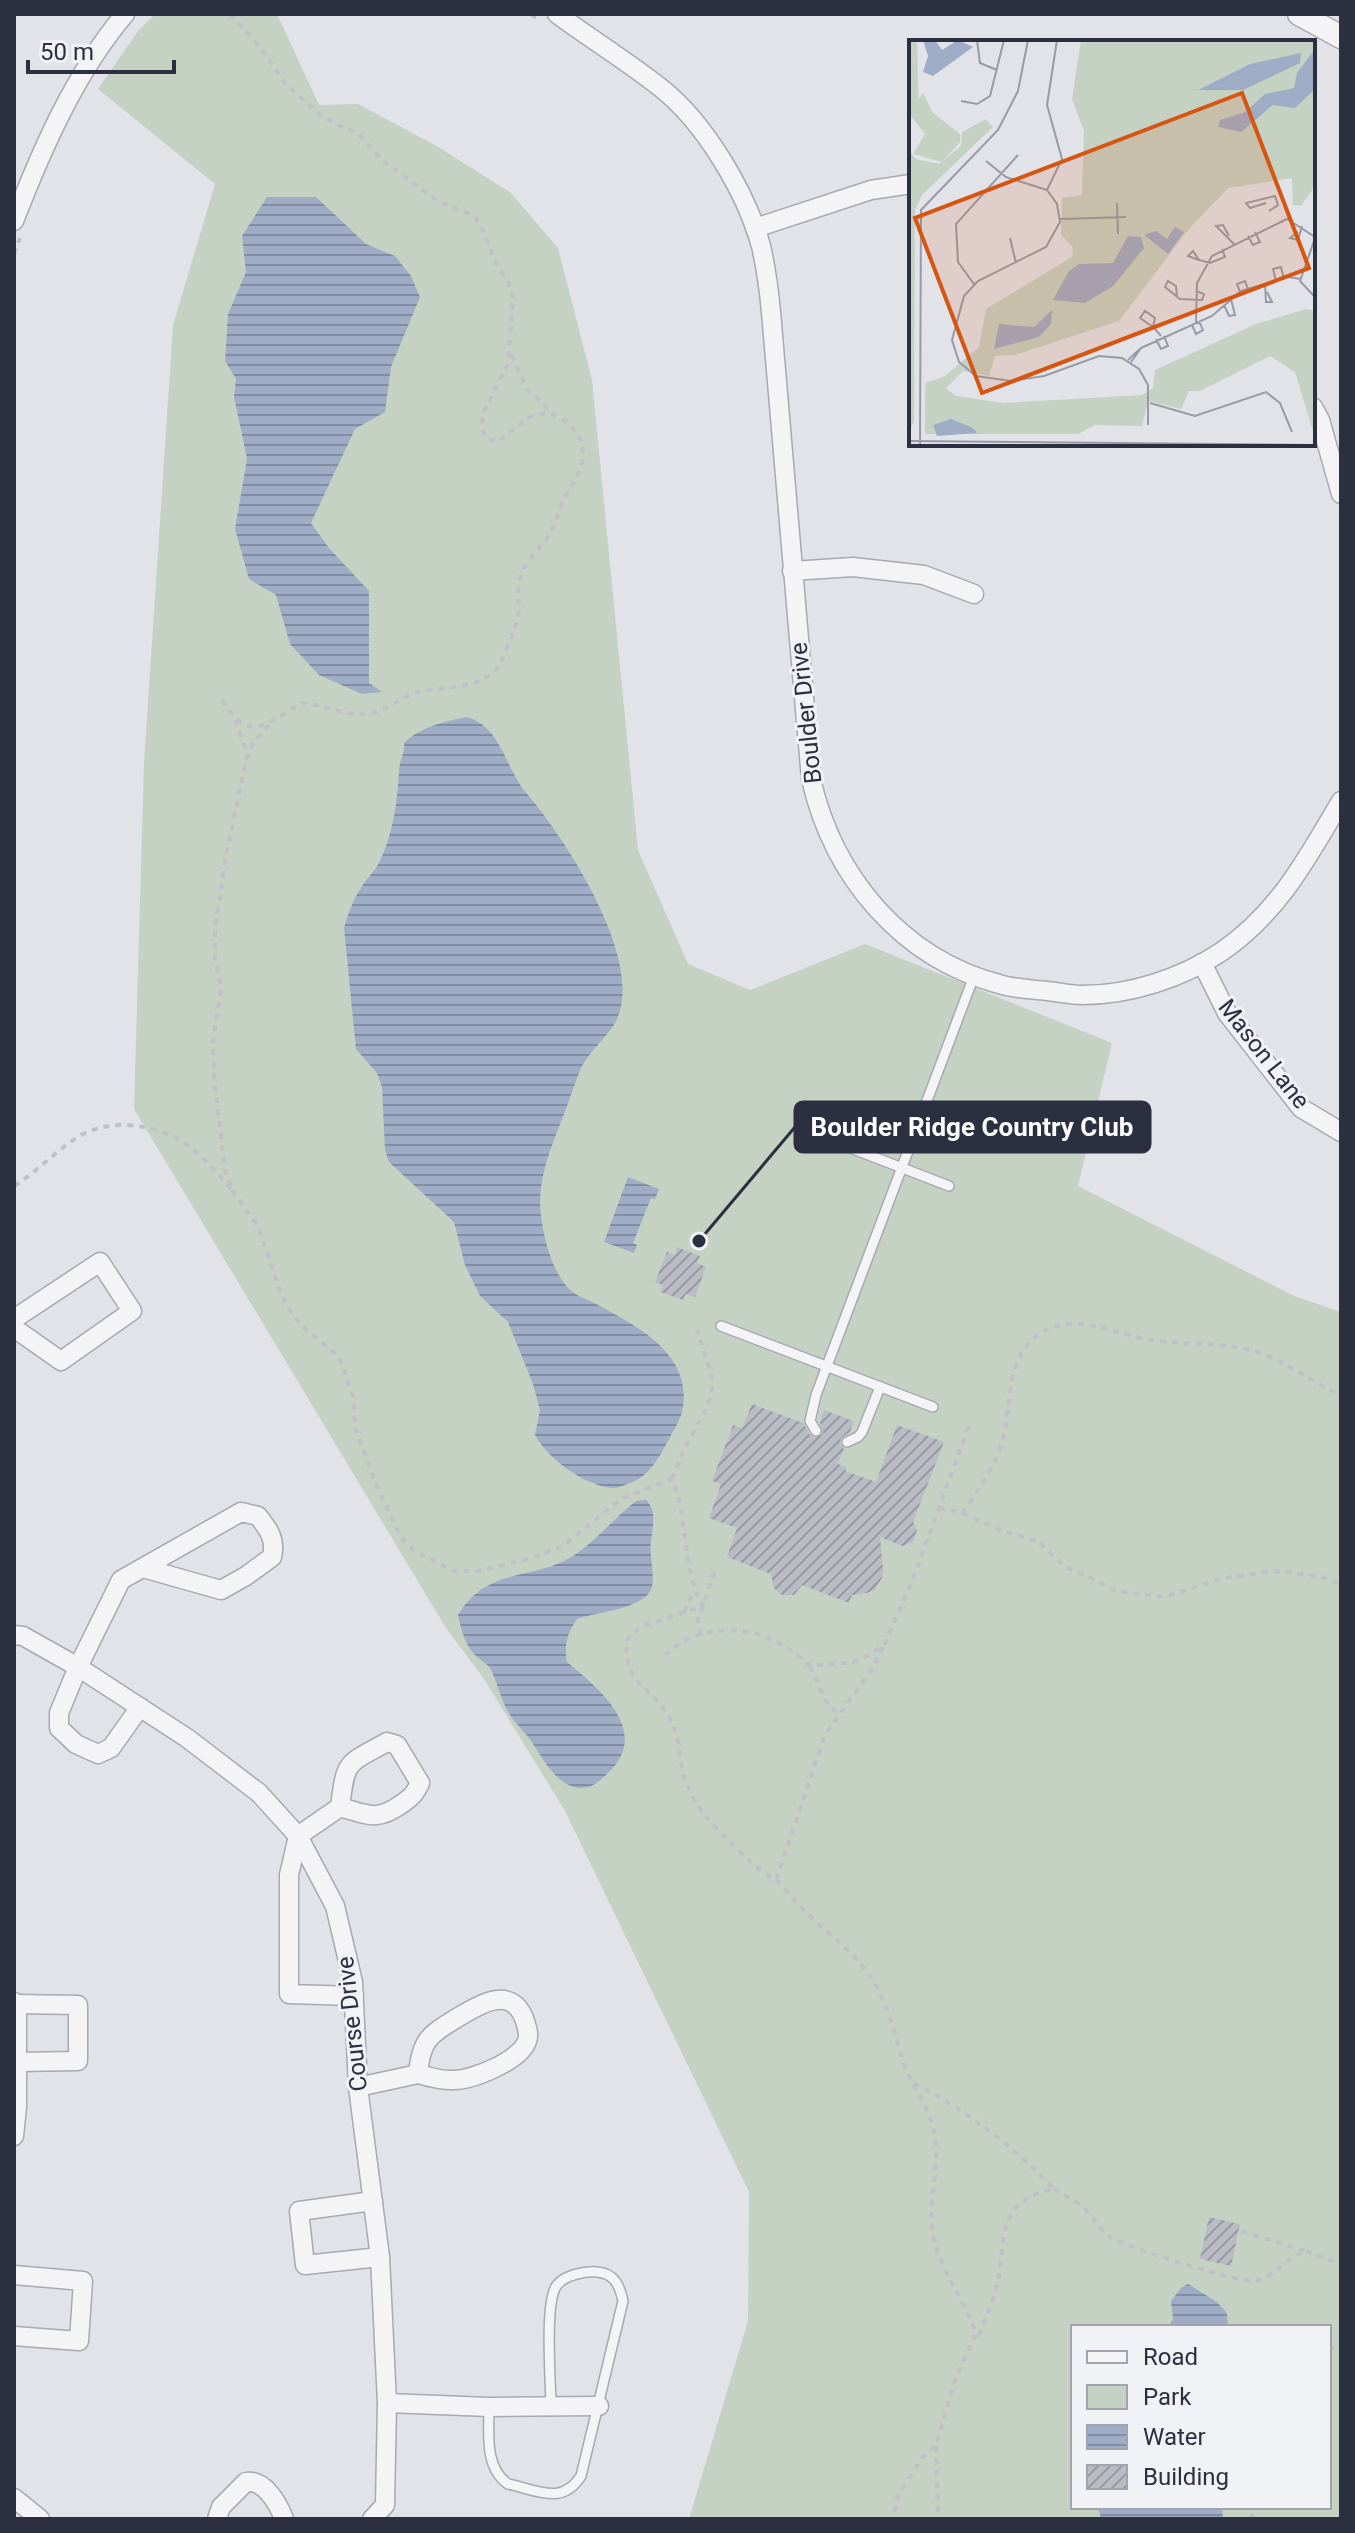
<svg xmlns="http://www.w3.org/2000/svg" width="1355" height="2533" font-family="Roboto,sans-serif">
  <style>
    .green { fill: #c5d2c3; fill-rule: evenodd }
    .water { fill: url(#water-rules) }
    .building { fill: url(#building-hatch) }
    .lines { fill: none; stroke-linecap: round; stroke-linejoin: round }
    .service-casing { stroke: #a7a9b3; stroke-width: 12 }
    .minor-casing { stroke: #a7a9b3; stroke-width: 21 }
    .tertiary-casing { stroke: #a7a9b3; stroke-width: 25 }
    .path { stroke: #c0c1c7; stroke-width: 4; stroke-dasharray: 6 6; stroke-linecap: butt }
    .service { stroke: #f4f4f7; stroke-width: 9 }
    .minor { stroke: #f4f4f7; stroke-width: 18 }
    .tertiary { stroke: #f4f4f7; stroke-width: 22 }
    .labels { text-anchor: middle; stroke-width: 6; stroke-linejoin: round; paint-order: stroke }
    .street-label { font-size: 24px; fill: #2b2f3f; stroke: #f1f2f6 }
    .inset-road { fill: none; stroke: #989ba5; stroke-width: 2 }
    .view { fill: #d55511; fill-opacity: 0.15; stroke: #d55511; stroke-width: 4 }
    .inset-edge { fill: none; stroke: #2b2f3f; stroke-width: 4 }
    .leader { fill: none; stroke: #2b2f3f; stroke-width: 3 }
    .callout-dot { fill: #2b2f3f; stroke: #f1f2f6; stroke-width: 3 }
    .callout { fill: #2b2f3f; stroke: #2b2f3f; stroke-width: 3 }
    .callout-label { font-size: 26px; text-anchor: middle; font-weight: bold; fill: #fff }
  </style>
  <defs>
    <pattern id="water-rules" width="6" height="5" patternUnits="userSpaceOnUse" patternTransform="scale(2)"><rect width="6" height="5" fill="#9facc6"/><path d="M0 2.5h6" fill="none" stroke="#828ca2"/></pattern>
    <pattern id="building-hatch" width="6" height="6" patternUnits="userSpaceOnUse" patternTransform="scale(2)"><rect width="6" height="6" fill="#b9bcc5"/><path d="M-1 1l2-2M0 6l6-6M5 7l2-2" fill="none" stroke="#9799a1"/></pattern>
  </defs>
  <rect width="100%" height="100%" fill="#e1e3e9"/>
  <path class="green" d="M155 14H277L319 105 358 104 435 145 511 193 558 248 592 380 638 850 688 964 750 990 865 944 1112 1043 1078 1186 1294 1296 1341 1312V2519H689L748 2321 749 2192 565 1811 484 1679 446 1628 134 1109 144 763 173 325 215 184 98 89 138 31ZM1073 2327H1329V2507H1073Z"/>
  <g class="water">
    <path d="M267 197H316L366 244 395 256 411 276 420 297 391 367 385 412 355 429 311 523 329 548 369 591V683L382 692 362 694 319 675 290 644 276 595 249 579 235 529 247 459 234 397 236 379 225 361 228 314 246 272 242 236Z"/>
    <path d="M467 717C503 728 505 770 528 795 566 840 648 964 615 1023 606 1038 591 1050 582 1066 576 1079 572 1093 567 1106 554 1141 536 1178 541 1216 544 1240 552 1271 569 1289 576 1296 591 1301 600 1306 642 1329 694 1356 682 1412 680 1421 673 1430 669 1439 660 1456 649 1477 630 1483 625 1485 618 1488 613 1488 585 1486 548 1459 535 1435L540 1410 533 1384 508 1322 480 1296 465 1265 454 1222 389 1162 385 1150 382 1087 377 1073 356 1049 344 928C348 914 353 900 361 888 366 879 374 872 379 863 393 834 397 804 399 772 399 761 405 754 404 743 420 727 446 721 467 717Z"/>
    <path d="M628 1177 659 1189 655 1199 651 1198 633 1243 637 1245 634 1253 604 1242Z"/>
    <path d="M646 1500C658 1511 652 1528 651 1542 649 1557 655 1574 652 1587 646 1609 596 1612 577 1619 567 1634 564 1644 567 1662 597 1687 650 1729 611 1770 603 1778 593 1789 580 1788 555 1786 542 1756 529 1738 523 1730 515 1723 510 1715 501 1701 498 1684 491 1670 488 1663 479 1660 474 1654 464 1643 461 1628 458 1615 488 1565 535 1582 576 1554 598 1539 615 1517 636 1501Z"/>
    <path d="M1188 2284 1217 2302 1227 2313 1228 2327H1168L1173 2319 1171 2301 1181 2288Z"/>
    <path d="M1098 2507H1222L1223 2519H1101Z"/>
  </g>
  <g class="building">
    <path d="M677 1247 700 1256 697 1263 706 1267 695 1297 686 1294 683 1300 660 1292 663 1285 655 1282 667 1252 675 1255Z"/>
    <path d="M752 1404 803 1423 810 1435 815 1438 823 1434 820 1422 824 1410 854 1421 850 1432 841 1438 840 1444 844 1449 838 1464 847 1467 845 1471 876 1482 897 1425 944 1442 913 1522 917 1530 913 1542 902 1546 880 1537 883 1570 882 1578 874 1590 867 1593 852 1595 849 1603 802 1585 794 1595H782L774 1588 771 1574 727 1557 737 1528 709 1518 721 1484 712 1481 733 1425 742 1428Z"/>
    <path d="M1209 2217 1240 2224 1231 2266 1200 2259Z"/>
  </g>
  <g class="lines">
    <g class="service-casing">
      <g id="service">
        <path d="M853 1149 949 1186"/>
        <path d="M721 1326 933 1407"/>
        <path d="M816 1431 810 1421 816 1395 974 976"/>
        <path d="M847 1442 858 1437 862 1432 880 1387"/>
        <path d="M489 2407C489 2433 484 2467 508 2484 537 2490 562 2506 581 2476L623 2301C620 2287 615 2273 597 2272 585 2271 565 2275 557 2285 544 2301 551 2384 551 2408"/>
      </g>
    </g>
    <g class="minor-casing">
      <g id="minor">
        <path d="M557 14C591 39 628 62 661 88 705 123 746 192 761 246 766 268 769 290 771 312L811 779C833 876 901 958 999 984 1014 989 1031 989 1047 991 1059 992 1071 995 1083 995 1130 995 1182 978 1221 952 1279 912 1306 860 1341 801"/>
        <path d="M14 221C42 149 75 73 125 14"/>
        <path d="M755 228 871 190 911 184"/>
        <path d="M1313 407 1320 420 1341 494"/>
        <path d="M792 571 853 567 924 575 974 594"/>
        <path d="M1202 963 1227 1013 1301 1108 1341 1132"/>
        <path d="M14 1319 100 1262 132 1311 61 1361 14 1328"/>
        <path d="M14 1635 23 1636 78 1667 187 1738 259 1793 298 1836 335 1906 353 1982 358 2087 380 2257 387 2403 385 2505 372 2519"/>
        <path d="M140 1707 111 1748 98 1754 76 1744 59 1728V1713L78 1667 121 1580 241 1512 258 1516C269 1530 276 1539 272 1557L246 1576 221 1590 143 1568"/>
        <path d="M340 1807C346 1759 346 1765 387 1742L397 1745 420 1783C415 1793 412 1797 403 1803 377 1822 369 1815 340 1807L298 1836 289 1875V1994L354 1996"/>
        <path d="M14 2002 17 2014V2107L14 2136"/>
        <path d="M14 2004 78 2005V2061L16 2062"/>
        <path d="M358 2087 418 2074C421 2040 429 2035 457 2018 477 2006 510 1984 524 2018 526 2025 530 2034 527 2041 521 2060 473 2080 454 2080 442 2081 430 2077 418 2074"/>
        <path d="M373 2201 299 2211 305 2265 380 2257"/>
        <path d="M14 2275 83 2281 79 2341 14 2336"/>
        <path d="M387 2403 489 2407 599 2406"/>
        <path d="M14 2498 40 2519"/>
        <path d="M217 2519 221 2507 246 2482C264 2479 278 2503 284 2519"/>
      </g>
    </g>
    <g class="tertiary-casing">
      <path id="tertiary" d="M1299 14 1341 37"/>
    </g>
    <g class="path">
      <path d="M230 14 261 48 284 82 316 112 338 125 358 133 381 159 439 202 473 215 481 226 497 265 507 280 513 296 508 364 483 413 482 429 486 438 497 442 529 417 548 412 544 404 527 389 509 350"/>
      <path d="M531 14 540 20"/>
      <path d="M14 254 20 238"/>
      <path d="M222 700C250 746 268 722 302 703 324 705 346 716 368 714 387 712 401 696 418 692 444 686 471 691 494 672 501 666 516 627 518 617 520 602 516 589 521 574 527 559 541 549 549 535 556 524 558 512 563 501 567 492 574 484 578 474 591 444 576 423 548 412"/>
      <path d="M235 720 247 752"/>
      <path d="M14 1186C37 1172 55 1151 78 1137 110 1118 151 1123 183 1142 202 1154 217 1174 232 1190L225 1169 214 1077 213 1041 221 989 215 957V929L226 855 246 761 253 743 269 725"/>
      <path d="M232 1190 258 1226 280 1291 290 1311 301 1325 339 1357 354 1400 355 1427 377 1487 401 1537 413 1550 454 1571H478L533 1558 564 1545 621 1499 672 1479C689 1519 681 1568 703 1606L640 1627 626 1641C625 1692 655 1684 672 1723 680 1739 679 1759 684 1777 696 1811 714 1825 738 1850 750 1862 761 1872 776 1880L825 1735 872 1669 885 1643"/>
      <path d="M672 1479 684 1449 706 1409 712 1392 711 1373 697 1330"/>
      <path d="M939 1508 962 1513 1002 1531 1038 1541 1065 1567 1087 1576 1116 1591 1164 1597 1220 1579 1273 1571 1319 1576 1341 1584"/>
      <path d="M962 1513C977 1493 993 1469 1001 1445 1011 1416 1006 1384 1020 1356 1026 1344 1038 1333 1051 1328 1085 1315 1119 1336 1152 1340 1190 1345 1230 1341 1266 1355 1292 1366 1315 1384 1341 1395"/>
      <path d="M684 1612 694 1590"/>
      <path d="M701 1635 698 1619 715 1570"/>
      <path d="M665 1655C673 1649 682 1640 692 1637 735 1621 777 1634 810 1666L854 1662 871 1654 885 1643 913 1579 970 1423"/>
      <path d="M810 1666 826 1701 839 1715"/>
      <path d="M776 1880C786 1890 795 1901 805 1911 833 1940 859 1953 879 1991 892 2016 896 2044 907 2071 916 2094 932 2112 935 2137 940 2171 926 2207 934 2240 943 2274 965 2301 976 2334L956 2377 936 2445 922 2458 907 2481 898 2496 892 2519"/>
      <path d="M914 2083C966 2110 1014 2147 1054 2189 997 2200 1006 2235 998 2281 994 2300 986 2317 979 2335L976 2334"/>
      <path d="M1054 2189 1083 2206 1103 2231 1112 2239C1134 2248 1242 2286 1260 2280 1276 2274 1287 2257 1306 2251L1241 2231"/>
      <path d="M1306 2251 1341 2264"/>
      <path d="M1329 2351 1341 2344"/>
      <path d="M936 2446 938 2519"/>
      <path d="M1251 2519 1255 2507"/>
    </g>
    <use href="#service" class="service"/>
    <use href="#minor" class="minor"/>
    <use href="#tertiary" class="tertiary"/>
  </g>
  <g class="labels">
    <g class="street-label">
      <text transform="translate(806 713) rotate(-96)" y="8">Boulder Drive</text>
      <text transform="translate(1264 1054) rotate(52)" y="8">Mason Lane</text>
      <text transform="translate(352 2024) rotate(-96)" y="8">Course Drive</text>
    </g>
  </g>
  <g transform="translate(909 40)">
    <rect width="406" height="406" fill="#e1e3e9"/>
    <path d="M172 0H406V146L392 166 384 165 383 138 319 148 279 190 210 281 106 315 86 316 80 336 54 331 37 348 47 356 94 363 233 355 244 348 246 330 347 284 397 269 406 271V398L386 332 361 316 291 351H280L272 369 239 361 233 386 186 385 169 394H16V343L36 336 70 307 77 269 163 217 164 207 152 195 153 158 173 155 175 91 163 59ZM77 79 84 87 13 155 6 170 5 381 0 393V111L7 119 30 124 52 106 53 92Z" fill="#c5d2c3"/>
    <path d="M14 53 24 73 51 94V102L33 122 4 114 16 94 0 73Z" fill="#c5d2c3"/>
    <path d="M0 0H8L10 74H0Z" fill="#c5d2c3"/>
    <path d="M14 0H26L33 10 49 0 64 7 24 36 14 32 19 16ZM406 9 404 51 386 68 364 65 332 92 309 87 311 80 336 72 356 54 385 48 388 33ZM392 13 391 23 334 50H289L341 24ZM266 187 275 192 259 214 235 195 247 191 258 199ZM219 196 232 197 235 208 204 246 176 263 144 260 160 231 170 224 204 223ZM143 270 142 284 130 297 85 309 90 284 125 287ZM42 379 64 388 68 393 28 396 24 385Z" fill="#9facc6"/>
    <path class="inset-road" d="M68 0 71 23 88 30M52 61 68 64 81 56 95 0M77 121 97 137 138 150 148 164 151 182 137 207 69 241 55 256 43 300 50 322 67 336 102 341 135 336 190 316 213 318 230 329 239 345V385M138 150 153 119 138 65 148 0M208 163 209 194M357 163 341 168 337 163 366 156 369 165 360 171M151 179 217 177M389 192 381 198 389 200 393 186M320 196 314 185 307 186 325 204M339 196 344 205 351 202 346 192M101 198 107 223M406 198 391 241 406 257M290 220 279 216 284 211 290 220 301 223 316 217 313 209M367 241 364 229 372 227 375 239M65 244 49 222 47 184 109 115M356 244 357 262H363L358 252M331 252 328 244 336 241 339 249M268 257 267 246 259 241 256 247 271 259 293 260 295 254 287 251M315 265 320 276 326 275 322 259M287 283 288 243 303 216 378 179 406 197M283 285 287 294 294 290 290 281M244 287 231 278 236 271 246 278 244 287 252 296M247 299 252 309 259 306 255 296M232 308 303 276 332 251 379 237 392 239M219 320 232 308 222 322M241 363 286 376 357 352 371 363 383 392M0 401 406 405M11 406 12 170 89 90 109 51 119 0"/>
    <path class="view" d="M333 53 400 228 73 353 6 178Z"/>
    <rect width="406" height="406" class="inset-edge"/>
  </g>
  <path class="leader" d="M699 1241L795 1127"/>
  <circle class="callout-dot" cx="699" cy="1241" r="8"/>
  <rect class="callout" x="795" y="1102" width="355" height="50" rx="8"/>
  <g class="callout-label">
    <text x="972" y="1136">Boulder Ridge Country Club</text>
  </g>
  <rect width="1355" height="2533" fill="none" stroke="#2b2f3f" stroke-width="32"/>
  <rect x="1071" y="2325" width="260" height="184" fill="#f1f2f6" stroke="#a2a4ad" stroke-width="2"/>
  <rect x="1087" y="2351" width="40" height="12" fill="#f4f4f7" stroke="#a2a4ad" stroke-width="2"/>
  <text x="1143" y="2365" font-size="24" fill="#2b2f3f">Road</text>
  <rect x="1087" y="2385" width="40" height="24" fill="#c5d2c3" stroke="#a2a4ad" stroke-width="2"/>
  <text x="1143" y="2405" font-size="24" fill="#2b2f3f">Park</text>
  <rect x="1087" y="2425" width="40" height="24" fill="url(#water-rules)" stroke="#a2a4ad" stroke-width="2"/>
  <text x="1143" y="2445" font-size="24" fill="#2b2f3f">Water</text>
  <rect x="1087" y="2465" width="40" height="24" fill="url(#building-hatch)" stroke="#a2a4ad" stroke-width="2"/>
  <text x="1143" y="2485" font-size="24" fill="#2b2f3f">Building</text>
  <path d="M28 60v12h146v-12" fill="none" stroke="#2b2f3f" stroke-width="4"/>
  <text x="40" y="60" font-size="24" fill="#2b2f3f" stroke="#f1f2f6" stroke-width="6" paint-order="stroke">50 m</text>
</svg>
